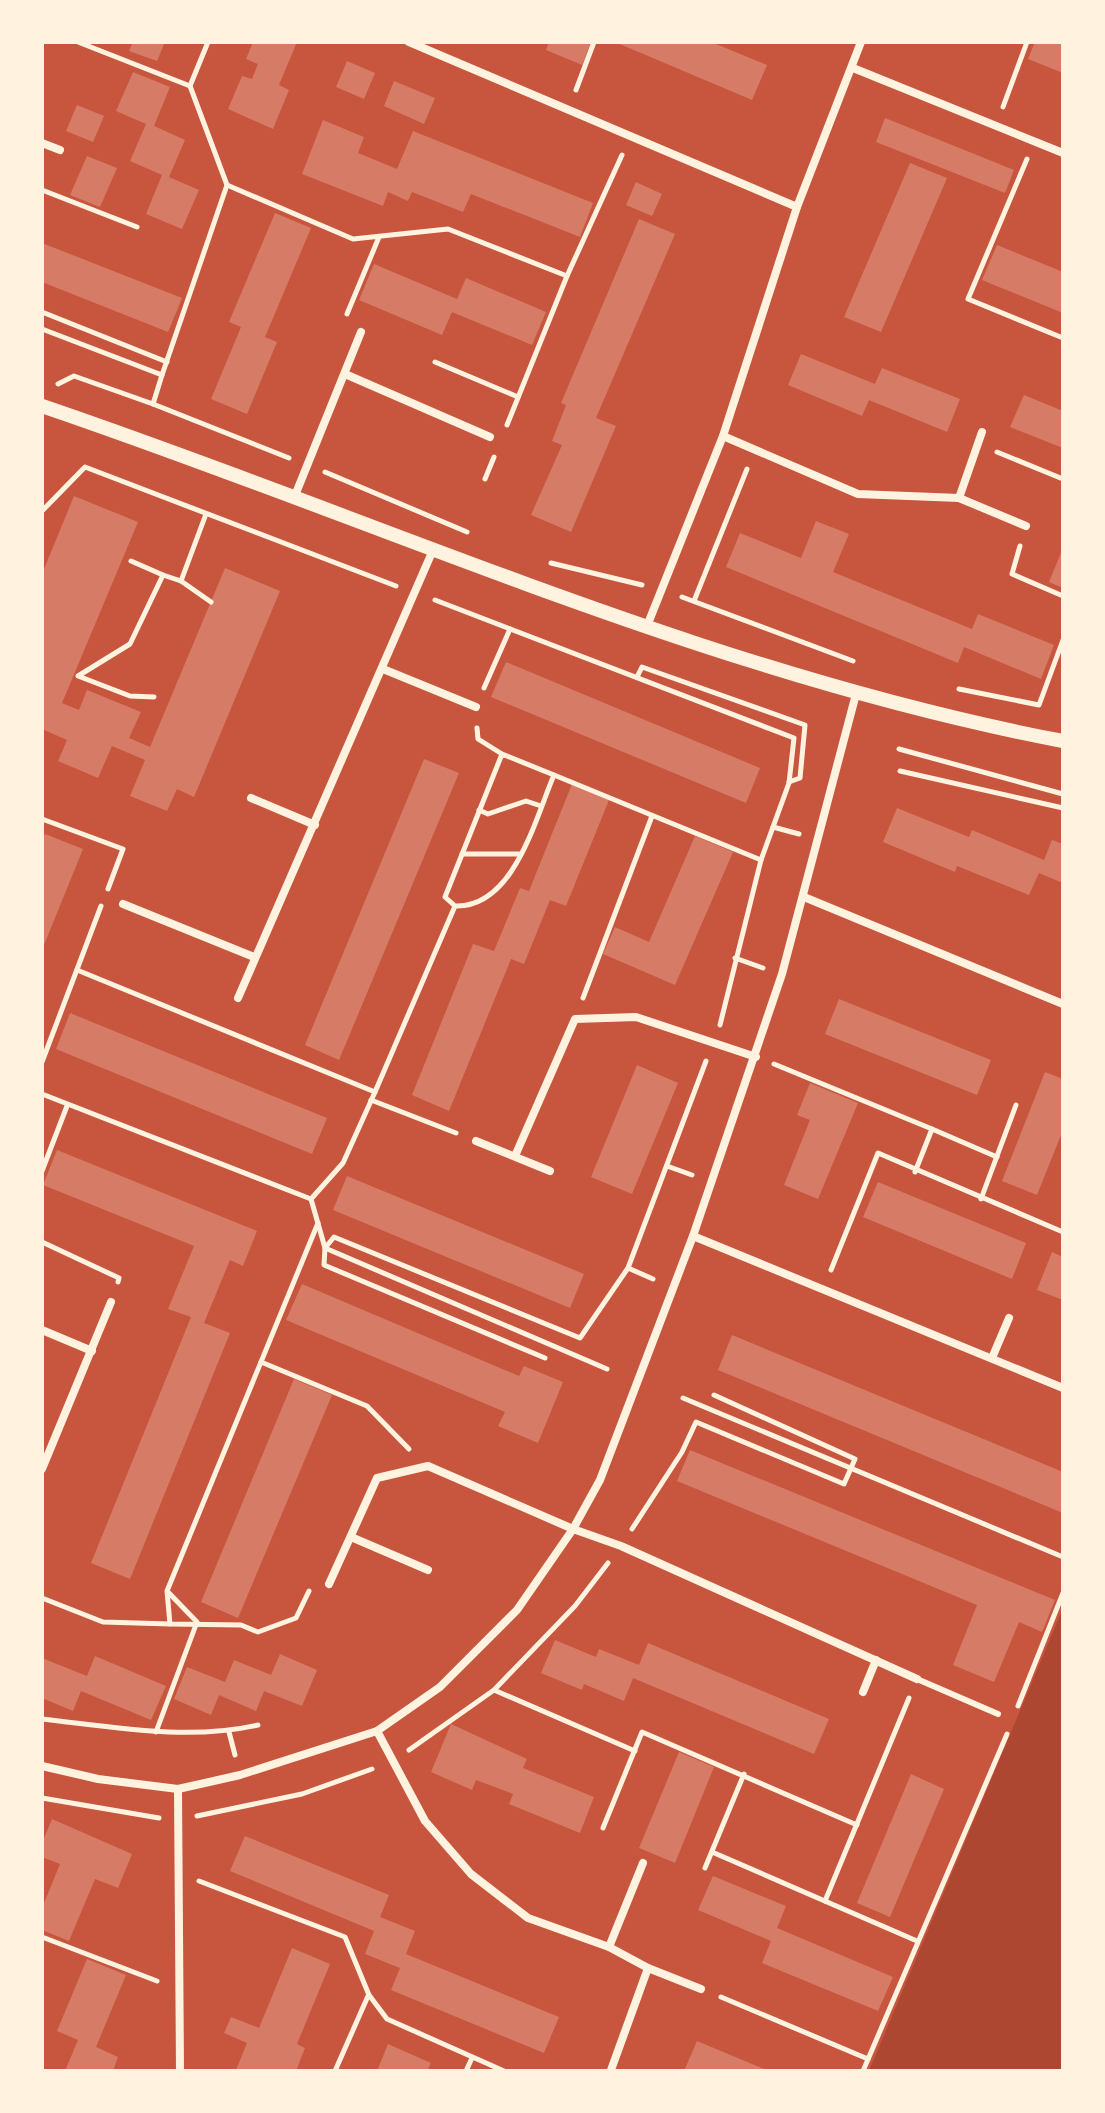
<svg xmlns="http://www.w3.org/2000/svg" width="1105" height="2113" font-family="Arial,sans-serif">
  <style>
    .green { fill: #ae4732 }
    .building { fill: #d67c66 }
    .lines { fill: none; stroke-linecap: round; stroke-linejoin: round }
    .path { stroke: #fff3e0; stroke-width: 5 }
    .service { stroke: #fff3e0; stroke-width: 6 }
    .minor { stroke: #fff3e0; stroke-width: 8 }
    .tertiary { stroke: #fff3e0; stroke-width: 14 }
  </style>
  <rect width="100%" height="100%" fill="#c8553d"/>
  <path class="green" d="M1063 1608V2071H869Z"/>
  <g class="building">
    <path d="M133 42H165L157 61 129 51Z"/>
    <path d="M253 42H297L279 85 289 90 273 129 228 109 242 76 252 79 258 64 246 59Z"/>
    <path d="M549 42H591L582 65 546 50Z"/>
    <path d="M615 42H711L767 65 752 100Z"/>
    <path d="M1035 42H1063V73L1028 59Z"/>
    <path d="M347 61 375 73 364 99 336 87Z"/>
    <path d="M133 72 170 87 154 126 185 140 169 177 199 190 182 229 146 214 162 175 130 161 146 124 116 111Z"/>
    <path d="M394 81 435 98 424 124 384 106Z"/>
    <path d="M77 105 104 116 93 142 66 131Z"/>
    <path d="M885 118 1014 170 1005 193 876 142Z"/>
    <path d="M323 120 364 137 358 153 397 169 413 131 593 203 580 237 471 194 463 212 412 192 408 201 388 192 383 206 302 174Z"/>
    <path d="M87 156 117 168 100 207 70 195Z"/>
    <path d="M910 163 947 178 881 332 844 317Z"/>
    <path d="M636 182 662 194 652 216 626 205Z"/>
    <path d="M275 213 311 228 265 337 277 342 247 414 211 399 241 327 229 322Z"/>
    <path d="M639 219 675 234 596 418 616 426 571 532 531 515 562 445 552 441 566 405 561 403Z"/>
    <path d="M42 243 182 298 168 332 42 282Z"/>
    <path d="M997 245 1063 272V313L982 280Z"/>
    <path d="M374 264 457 299 466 278 546 312 532 345 452 312 442 335 359 300Z"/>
    <path d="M801 354 875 384 882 368 960 399 947 432 869 400 862 416 788 385Z"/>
    <path d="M1024 395 1063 411V448L1010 427Z"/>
    <path d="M74 496 138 522 62 703 79 710 87 690 141 712 129 738 150 747 225 568 280 591 194 797 177 789 167 811 130 796 145 760 112 746 98 778 58 761 67 740 42 729V574Z"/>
    <path d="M816 521 849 534 833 572 972 629 978 614 1054 645 1041 679 964 647 958 663 726 567 740 533 801 558Z"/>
    <path d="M1063 548V588L1049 582Z"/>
    <path d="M506 662 760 768 746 803 491 697Z"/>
    <path d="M424 759 459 773 339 1060 305 1045Z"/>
    <path d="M572 784 609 800 566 906 550 900 524 964 511 959 449 1111 412 1095 473 944 494 951 520 888 529 891Z"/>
    <path d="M897 808 969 837 972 830 1044 860 1052 840 1063 844V883L1039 873 1029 895 957 866 955 872 883 842Z"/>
    <path d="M45 834 83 849 42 950V841Z"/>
    <path d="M695 836 733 852 675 985 603 954 615 927 649 942Z"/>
    <path d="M839 999 991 1060 977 1095 825 1034Z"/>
    <path d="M70 1013 327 1118 312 1154 56 1049Z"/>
    <path d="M637 1065 678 1083 632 1194 591 1177Z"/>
    <path d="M1045 1072 1063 1079V1130L1037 1195 1002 1181Z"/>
    <path d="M810 1083 858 1103 818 1199 784 1185 810 1120 797 1115Z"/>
    <path d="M57 1150 257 1231 243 1266 230 1260 204 1323 230 1333 130 1579 91 1563 191 1317 168 1309 194 1246 43 1185Z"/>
    <path d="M347 1176 584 1274 570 1308 333 1210Z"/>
    <path d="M878 1182 1026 1243 1012 1279 863 1217Z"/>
    <path d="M1052 1252 1063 1257V1300L1037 1290Z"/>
    <path d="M302 1284 519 1376 524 1366 563 1382 538 1443 498 1426 505 1412 286 1320Z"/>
    <path d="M732 1335 1063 1472V1513L718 1370Z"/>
    <path d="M294 1379 332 1395 238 1618 201 1602Z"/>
    <path d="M690 1450 1055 1600 1042 1632 1019 1622 994 1682 953 1665 977 1605 677 1481Z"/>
    <path d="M555 1640 596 1657 599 1649 639 1665 648 1643 829 1719 814 1754 633 1678 624 1701 584 1684 582 1690 541 1673Z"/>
    <path d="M280 1654 317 1670 302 1706 264 1691 256 1711 219 1695 211 1715 174 1699 187 1667 225 1682 234 1660 271 1675Z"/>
    <path d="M95 1656 166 1686 151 1720 81 1691 73 1711 42 1698V1658L87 1676Z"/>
    <path d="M451 1724 527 1759 523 1768 594 1797 580 1833 509 1804 513 1794 476 1780 472 1790 431 1772Z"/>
    <path d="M679 1752 714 1767 675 1863 639 1848Z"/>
    <path d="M911 1774 944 1789 890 1917 857 1903Z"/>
    <path d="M52 1819 132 1854 118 1888 95 1879 69 1941 42 1930V1908L60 1864 42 1857V1843Z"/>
    <path d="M245 1836 389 1895 380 1917 415 1931 406 1954 559 2017 544 2053 391 1990 400 1968 365 1954 374 1931 230 1871Z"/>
    <path d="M713 1876 786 1906 777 1928 893 1977 878 2011 762 1963 771 1941 698 1910Z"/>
    <path d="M292 1948 330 1964 297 2044 305 2048 296 2071 236 2070 247 2043 224 2033 231 2017 259 2028Z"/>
    <path d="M87 1959 126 1975 96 2047 118 2057 113 2071H65L78 2040 57 2031Z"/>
    <path d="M697 2041 769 2071H684Z"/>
    <path d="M388 2044 431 2063 427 2071H377Z"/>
  </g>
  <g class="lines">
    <g class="path">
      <path d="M78 42 190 86"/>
      <path d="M576 90 594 42"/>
      <path d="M1003 107 1027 42"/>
      <path d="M1027 159 968 299 1063 338"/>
      <path d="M227 185 353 239 448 229 567 276"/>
      <path d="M42 190 137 227"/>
      <path d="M42 312 167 362"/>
      <path d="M347 314 379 237"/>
      <path d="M42 329 162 375 227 185 190 86 208 42"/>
      <path d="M435 362 518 397"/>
      <path d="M58 384 74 376 153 404 162 375"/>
      <path d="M153 404 289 458"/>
      <path d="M507 425 567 276 622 155"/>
      <path d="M997 452 1063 479"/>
      <path d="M325 472 467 532"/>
      <path d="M485 479 494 457"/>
      <path d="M42 511 85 467 396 586"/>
      <path d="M1020 546 1012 574 1063 596"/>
      <path d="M131 561 163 575"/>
      <path d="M551 563 642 585"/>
      <path d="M181 581 211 602"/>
      <path d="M682 597 853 661"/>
      <path d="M435 600 794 738 789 783 761 860 720 1025"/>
      <path d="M694 601 747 469"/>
      <path d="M637 677 642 667 805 725 800 778 789 782"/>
      <path d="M484 688 510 629"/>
      <path d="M959 689 1039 705 1063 640"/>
      <path d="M154 697 130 696 78 676 130 644 163 575 181 581 206 514"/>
      <path d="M477 728 478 739 502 754"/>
      <path d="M899 749 1063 794"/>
      <path d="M900 771 1063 808"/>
      <path d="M554 775 761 860"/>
      <path d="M479 810 488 814 526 801 541 806"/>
      <path d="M42 819 123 849 108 889"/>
      <path d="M773 827 799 834"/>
      <path d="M462 854H521"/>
      <path d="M735 958 763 968"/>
      <path d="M77 970 375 1092 343 1163 311 1199"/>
      <path d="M583 998 652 816"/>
      <path d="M42 1062 101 906"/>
      <path d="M774 1064 932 1129"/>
      <path d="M375 1092 455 906C514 908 535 819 554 775L502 754 445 897 455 906"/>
      <path d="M42 1094 311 1199 325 1248 607 1369"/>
      <path d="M371 1100 456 1133"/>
      <path d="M667 1166 692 1175"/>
      <path d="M42 1171 67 1106"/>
      <path d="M915 1172 932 1129 997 1157"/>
      <path d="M981 1199 1016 1105"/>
      <path d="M42 1242 119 1278 118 1282"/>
      <path d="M628 1268 653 1279"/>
      <path d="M831 1270 878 1153 1063 1232"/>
      <path d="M545 1358 324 1265 325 1248 334 1237 580 1338 628 1268 706 1061"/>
      <path d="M261 1362 367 1406 409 1449"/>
      <path d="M683 1398 1063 1557"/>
      <path d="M632 1529 682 1452 696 1422 844 1484 855 1459 714 1395"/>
      <path d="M309 1591 296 1618 258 1632 241 1625 170 1624 167 1591 318 1223"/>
      <path d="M42 1598 103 1622 170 1624"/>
      <path d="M494 1690 635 1751"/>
      <path d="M1018 1706 1063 1593"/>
      <path d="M42 1719C114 1727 187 1741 258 1725"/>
      <path d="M156 1732 197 1622 168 1592"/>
      <path d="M229 1732 235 1755"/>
      <path d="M409 1750 494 1690 575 1606 608 1563"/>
      <path d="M42 1798 159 1818"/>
      <path d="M197 1816 302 1794 372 1769"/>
      <path d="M603 1828 642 1732 857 1825"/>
      <path d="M712 1852 917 1941"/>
      <path d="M705 1868 744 1774"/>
      <path d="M199 1881 345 1937 369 1995 387 2019 504 2071"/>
      <path d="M825 1901 909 1698"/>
      <path d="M42 1937 157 1981"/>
      <path d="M721 1997 868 2059"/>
      <path d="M335 2071 368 1996"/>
      <path d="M466 2071 472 2058"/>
      <path d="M863 2071 1007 1734"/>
    </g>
    <path class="service" d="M917 1679 998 1714"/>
    <g class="minor">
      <path d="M409 42 797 207"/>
      <path d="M853 68 1063 153"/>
      <path d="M42 143 60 150"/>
      <path d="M345 374 490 437"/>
      <path d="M723 436 858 494 959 498 1026 526"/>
      <path d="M294 498 361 332"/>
      <path d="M959 498 982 432"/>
      <path d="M647 626 723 436 797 207 861 42"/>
      <path d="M383 669 476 707"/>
      <path d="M251 798 315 825"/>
      <path d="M804 897 1063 1004"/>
      <path d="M123 904 254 957"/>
      <path d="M238 998 433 550"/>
      <path d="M476 1141 550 1171"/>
      <path d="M515 1156 575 1019 636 1017 756 1057"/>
      <path d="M693 1236 1063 1388"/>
      <path d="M42 1330 92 1351"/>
      <path d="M992 1358 1009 1318"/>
      <path d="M42 1469 111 1302"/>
      <path d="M351 1537 428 1570"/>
      <path d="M329 1584 377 1478 428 1466 573 1529 621 1546 917 1679"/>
      <path d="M863 1692 876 1660"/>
      <path d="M377 1731 425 1821 471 1874 528 1918 609 1947"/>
      <path d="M42 1766 98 1779 178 1789 240 1775 377 1731 440 1687 517 1610 573 1529 600 1480 693 1236 782 974 856 694"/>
      <path d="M178 1789 180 2071"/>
      <path d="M648 1968 701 1989"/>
      <path d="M611 2070 648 1968 609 1947 643 1863"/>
    </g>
    <path class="tertiary" d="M42 406C381 521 709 674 1063 741"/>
  </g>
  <rect width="1105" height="2113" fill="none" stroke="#fff3e0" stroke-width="88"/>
</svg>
